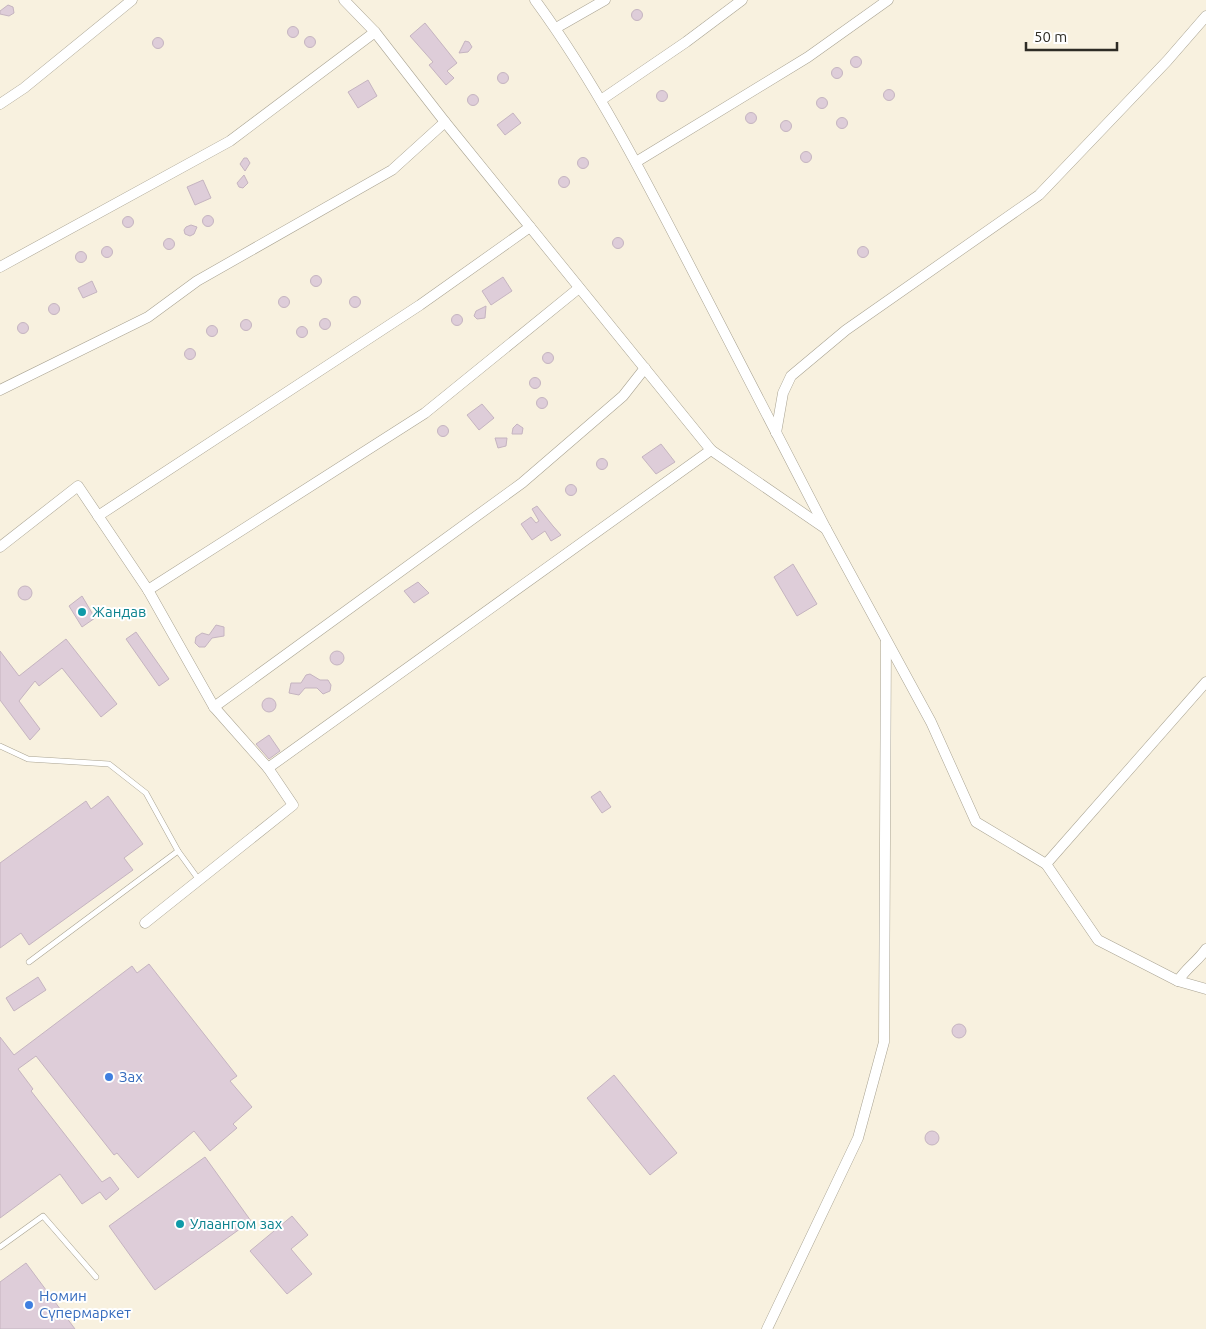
<svg xmlns="http://www.w3.org/2000/svg" width="1206" height="1329" font-family="Ubuntu,sans-serif">
  <style>
    .building { fill: #decdd9; stroke: #c5b4c0 }
    .lines { fill: none; stroke-linecap: round; stroke-linejoin: round }
    .lane-casing { stroke: #a9a392; stroke-width: 6 }
    .street-casing { stroke: #a9a392; stroke-width: 11 }
    .lane { stroke: #fff; stroke-width: 5 }
    .street { stroke: #fff; stroke-width: 10 }
    .culture-dot { fill: #0f9aa8; stroke: #fff; stroke-width: 2 }
    .shop-dot { fill: #3f7fe0; stroke: #fff; stroke-width: 2 }
    .labels { text-anchor: middle; stroke-width: 4; stroke-linejoin: round; paint-order: stroke }
    .culture-label { font-size: 15px; fill: #0d838f; stroke: #fff; text-anchor: start }
    .shop-label { font-size: 15px; fill: #366cbe; stroke: #fff; text-anchor: start }
  </style>
  <rect width="100%" height="100%" fill="#f8f1df"/>
  <g class="building">
    <path d="M8 5 13 7 14 13 9 16 0 14V11Z"/>
    <circle cx="637" cy="15" r="5.5"/>
    <path d="M425 23 457 63 447 71 454 78 446 85 429 65 433 62 410 36Z"/>
    <circle cx="293" cy="32" r="5.5"/>
    <circle cx="310" cy="42" r="5.5"/>
    <circle cx="158" cy="43" r="5.5"/>
    <path d="M465 41 469 42 472 47 468 52 459 53Z"/>
    <circle cx="856" cy="62" r="5.5"/>
    <circle cx="837" cy="73" r="5.5"/>
    <circle cx="503" cy="78" r="5.5"/>
    <path d="M368 80 377 96 358 108 348 92Z"/>
    <circle cx="889" cy="95" r="5.5"/>
    <circle cx="662" cy="96" r="5.5"/>
    <circle cx="473" cy="100" r="5.5"/>
    <circle cx="822" cy="103" r="5.5"/>
    <circle cx="751" cy="118" r="5.5"/>
    <path d="M513 113 521 123 505 135 497 125Z"/>
    <circle cx="842" cy="123" r="5.5"/>
    <circle cx="786" cy="126" r="5.5"/>
    <circle cx="806" cy="157" r="5.5"/>
    <circle cx="583" cy="163" r="5.5"/>
    <path d="M244 158H247L250 163 245 171 240 164Z"/>
    <path d="M244 175 248 183 243 188 239 187 237 183Z"/>
    <circle cx="564" cy="182" r="5.5"/>
    <path d="M203 180 211 198 195 205 187 187Z"/>
    <circle cx="208" cy="221" r="5.5"/>
    <circle cx="128" cy="222" r="5.5"/>
    <path d="M191 225 197 227 194 234 190 236 185 234 184 230 186 227Z"/>
    <circle cx="618" cy="243" r="5.5"/>
    <circle cx="169" cy="244" r="5.5"/>
    <circle cx="863" cy="252" r="5.5"/>
    <circle cx="107" cy="252" r="5.5"/>
    <circle cx="81" cy="257" r="5.5"/>
    <circle cx="316" cy="281" r="5.5"/>
    <path d="M503 277 512 291 491 305 482 291Z"/>
    <path d="M92 281 97 292 83 298 78 288Z"/>
    <circle cx="284" cy="302" r="5.5"/>
    <circle cx="355" cy="302" r="5.5"/>
    <circle cx="54" cy="309" r="5.5"/>
    <path d="M486 306 485 318 477 319 474 316 476 311Z"/>
    <circle cx="457" cy="320" r="5.5"/>
    <circle cx="325" cy="324" r="5.5"/>
    <circle cx="246" cy="325" r="5.5"/>
    <circle cx="23" cy="328" r="5.5"/>
    <circle cx="212" cy="331" r="5.5"/>
    <circle cx="302" cy="332" r="5.5"/>
    <circle cx="190" cy="354" r="5.5"/>
    <circle cx="548" cy="358" r="5.5"/>
    <circle cx="535" cy="383" r="5.5"/>
    <circle cx="542" cy="403" r="5.5"/>
    <path d="M482 404 494 418 479 430 467 415Z"/>
    <path d="M517 424 523 428 522 434H512L513 428Z"/>
    <circle cx="443" cy="431" r="5.5"/>
    <path d="M495 438H507L506 446 498 448Z"/>
    <path d="M661 444 675 462 656 474 642 457Z"/>
    <circle cx="602" cy="464" r="5.5"/>
    <circle cx="571" cy="490" r="5.5"/>
    <path d="M537 506 553 526 561 535 551 541 545 531 532 540 521 524 531 517 536 523 539 521 532 509Z"/>
    <path d="M793 564 817 604 797 616 774 577Z"/>
    <path d="M418 582 429 593 414 603 404 591Z"/>
    <circle cx="25" cy="593" r="7"/>
    <path d="M82 596 95 618 82 627 69 606Z"/>
    <path d="M216 625 224 627V636L212 638 205 647H199L195 643 196 637 202 633 209 635Z"/>
    <path d="M136 632 169 679 159 686 126 639Z"/>
    <path d="M66 639 117 704 101 717 62 668 39 686 35 681 19 701 40 729 30 740 0 700V651L19 676Z"/>
    <circle cx="337" cy="658" r="7"/>
    <path d="M310 674 320 680H328L331 685 330 691 323 694 317 688H305L299 695 289 693 291 683H301L306 675Z"/>
    <circle cx="269" cy="705" r="7"/>
    <path d="M269 735 280 751 269 759 256 744Z"/>
    <path d="M600 791 611 807 602 813 591 797Z"/>
    <path d="M108 796 143 844 124 858 133 870 29 945 21 933 0 948V863L86 801 91 809Z"/>
    <path d="M149 964 237 1076 230 1081 252 1107 233 1124 237 1128 210 1151 194 1131 138 1178 117 1153 114 1155 36 1056 18 1069 33 1089 31 1091 102 1182 110 1177 119 1189 106 1200 100 1192 82 1204 60 1174 0 1218V1037L14 1055 132 966 137 973Z"/>
    <path d="M38 977 46 990 14 1011 6 998Z"/>
    <circle cx="959" cy="1031" r="7"/>
    <path d="M614 1075 677 1153 650 1175 587 1098Z"/>
    <circle cx="932" cy="1138" r="7"/>
    <path d="M205 1157 251 1221 155 1290 109 1226Z"/>
    <path d="M292 1216 308 1235 291 1249 312 1274 287 1294 250 1251Z"/>
    <path d="M26 1263 75 1329H0V1282Z"/>
  </g>
  <g class="lines">
    <g class="lane-casing">
      <g id="lane">
        <path d="M0 746 28 759 109 764 146 793 178 851 199 880"/>
        <path d="M29 962 178 851"/>
        <path d="M0 1247 43 1216 96 1277"/>
      </g>
    </g>
    <g class="street-casing">
      <g id="street">
        <path d="M344 0 375 32 445 122 711 450 826 529 931 722 976 822 1046 864 1098 940 1178 981 1206 989"/>
        <path d="M535 0C595 82 642 173 689 264 734 352 780 440 826 529"/>
        <path d="M556 28 605 0"/>
        <path d="M601 100 686 42 742 0"/>
        <path d="M0 104 24 88 132 0"/>
        <path d="M636 162 808 57 888 0"/>
        <path d="M0 267 230 141 375 32"/>
        <path d="M0 390 148 317 197 281 392 170 445 122"/>
        <path d="M776 433 783 393 791 376 846 330 1039 195 1167 61 1206 16"/>
        <path d="M98 516 420 305 530 227"/>
        <path d="M0 547 78 486 148 590 214 707 268 768 293 805 145 923"/>
        <path d="M148 590 425 413 579 288"/>
        <path d="M214 707 522 483 623 396 645 368"/>
        <path d="M268 768 711 450"/>
        <path d="M1046 864 1206 682"/>
        <path d="M1178 981C1186 968 1197 962 1206 949"/>
        <path d="M767 1329 858 1138 884 1042 886 641"/>
      </g>
    </g>
    <use href="#lane" class="lane"/>
    <use href="#street" class="street"/>
  </g>
  <g class="culture-dot">
    <circle cx="82" cy="612" r="5"/>
    <circle cx="180" cy="1224" r="5"/>
  </g>
  <g class="shop-dot">
    <circle cx="109" cy="1077" r="5"/>
    <circle cx="29" cy="1305" r="5"/>
  </g>
  <g class="labels">
    <g class="culture-label">
      <text x="92" y="617">Жандав</text>
      <text x="190" y="1229">Улаангом зах</text>
    </g>
    <g class="shop-label">
      <text x="119" y="1082">Зах</text>
      <text x="39" y="1301">Номин<tspan x="39" dy="17">Сүпермаркет</tspan></text>
    </g>
  </g>
  <path d="M1026 42v8h91v-8" fill="none" stroke="#2e2c25" stroke-width="2.5"/>
  <text x="1034" y="42" font-size="15" fill="#2e2c25" stroke="#ffffff" stroke-width="4" paint-order="stroke">50 m</text>
</svg>
